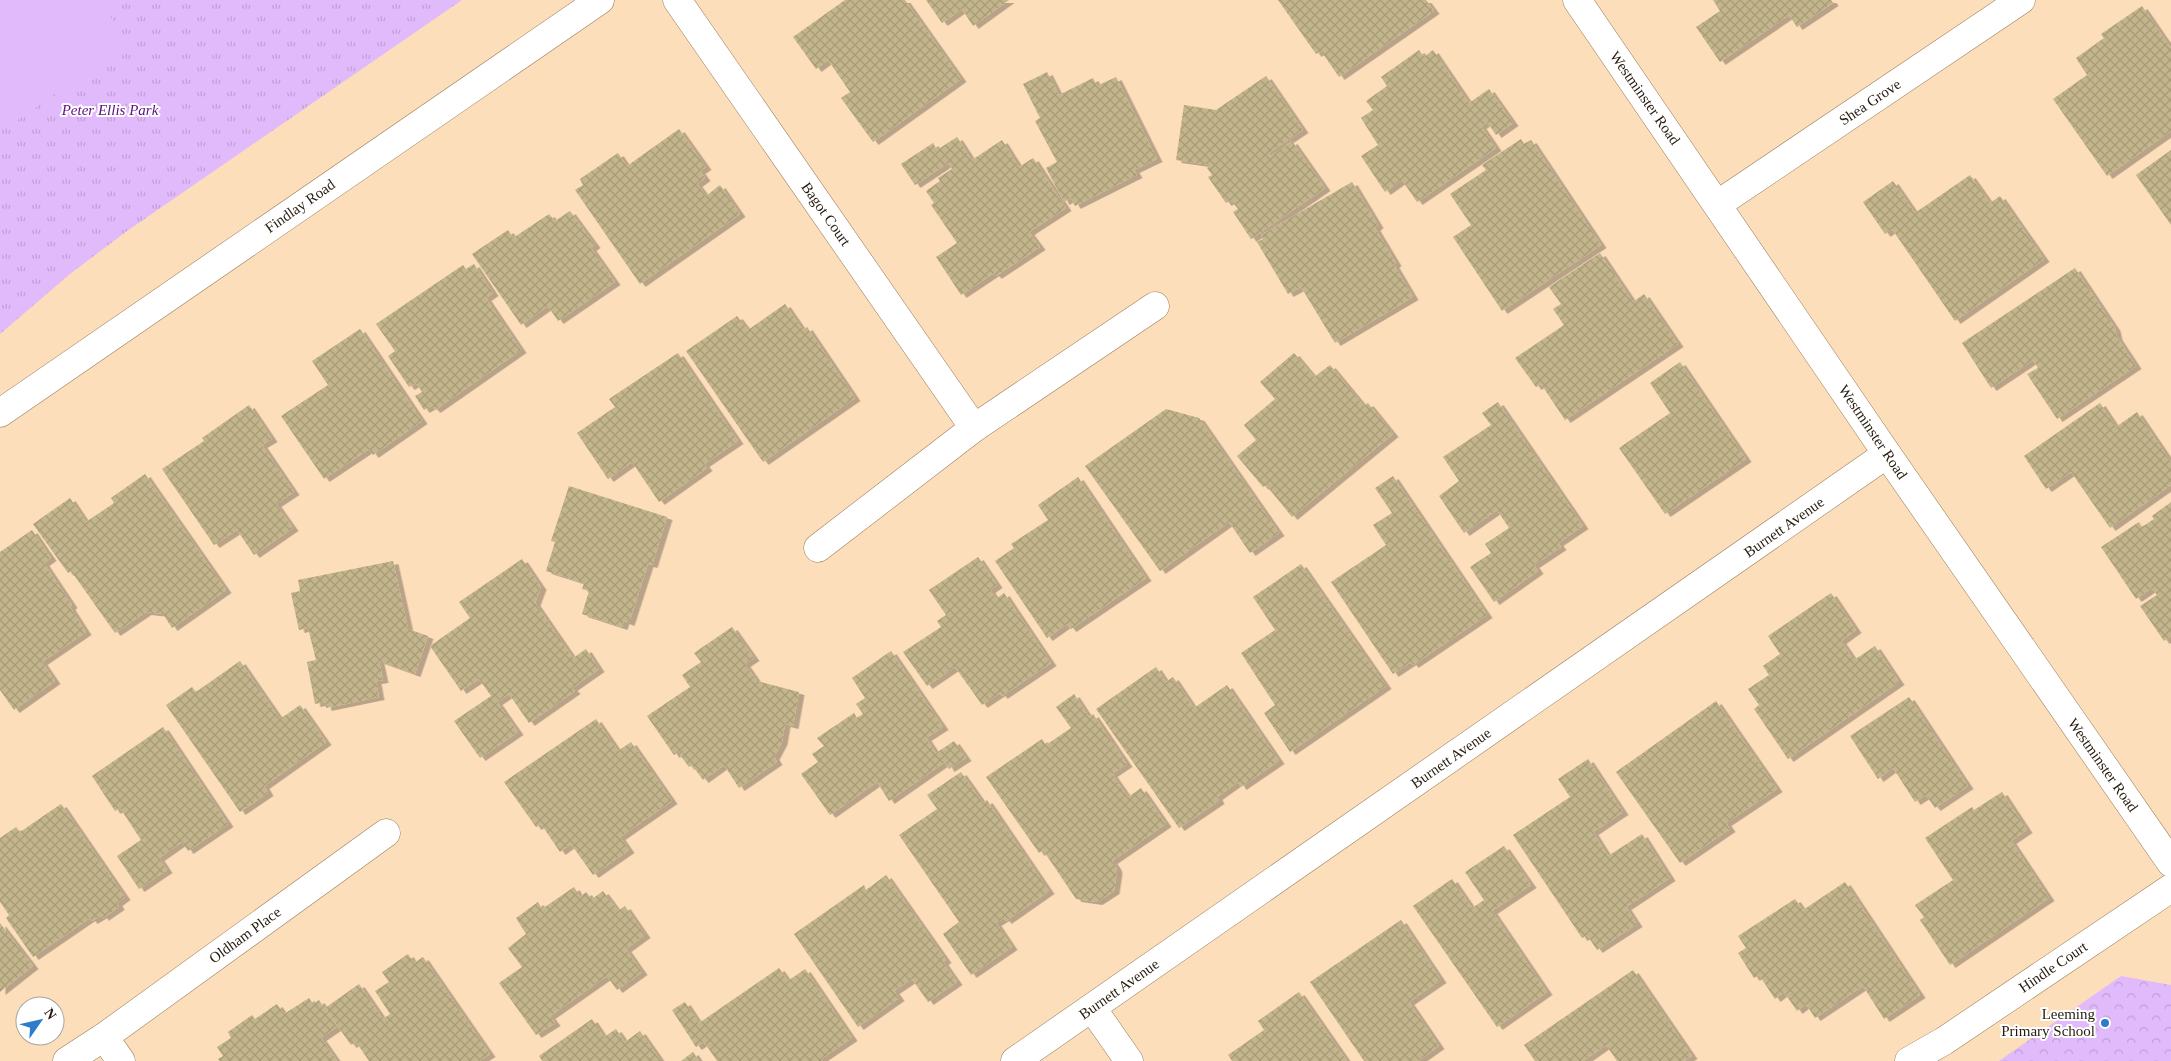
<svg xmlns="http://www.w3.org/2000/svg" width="2171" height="1061" font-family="'Times New Roman',serif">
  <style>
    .grass { fill: url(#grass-tufts) }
    .forest { fill: url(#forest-crowns) }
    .garden { fill: #e1bafb }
    .building { fill: url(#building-cross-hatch); filter: url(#shadow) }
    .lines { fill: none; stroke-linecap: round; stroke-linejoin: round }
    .minor-casing { stroke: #997d5c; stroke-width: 29 }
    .secondary-casing { stroke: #997d5c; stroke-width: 29 }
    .minor { stroke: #fff; stroke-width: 28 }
    .secondary { stroke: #fff; stroke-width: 28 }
    .poi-dot { fill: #2c7ccb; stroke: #fff; stroke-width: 2 }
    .labels { text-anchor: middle; stroke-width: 4; stroke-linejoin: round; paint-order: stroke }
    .street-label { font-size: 15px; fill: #261b0e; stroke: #fff }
    .park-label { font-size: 15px; font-style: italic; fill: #601184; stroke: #fff }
    .poi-label { font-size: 15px; fill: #261b0e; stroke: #fff; text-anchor: end }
  </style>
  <defs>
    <pattern id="grass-tufts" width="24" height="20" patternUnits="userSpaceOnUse" patternTransform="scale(1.25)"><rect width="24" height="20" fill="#e1bafb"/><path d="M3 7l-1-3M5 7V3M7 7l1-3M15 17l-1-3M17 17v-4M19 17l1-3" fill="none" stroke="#c19fd6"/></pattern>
    <pattern id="forest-crowns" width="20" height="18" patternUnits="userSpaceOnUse" patternTransform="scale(1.25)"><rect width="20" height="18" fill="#e1bafb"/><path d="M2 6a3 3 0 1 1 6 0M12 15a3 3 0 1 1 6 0" fill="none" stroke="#c19fd6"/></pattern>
    <pattern id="building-cross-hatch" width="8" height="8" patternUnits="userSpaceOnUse" patternTransform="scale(1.25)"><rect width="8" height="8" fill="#c3b58c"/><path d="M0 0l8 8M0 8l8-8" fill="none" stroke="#a79b78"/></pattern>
    <filter id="shadow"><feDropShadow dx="5.5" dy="3" stdDeviation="0" flood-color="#0004"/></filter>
  </defs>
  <rect width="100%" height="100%" fill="#fcdeba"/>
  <path class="grass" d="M0 0H462L127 231 70 274 0 334Z"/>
  <path class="forest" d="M2121 976 2171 985V1061H1999Z"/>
  <path class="garden" d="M0 0H99L129 43 3 130 0 126Z"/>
  <g class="building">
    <path d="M845 0H905L961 79 873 142 841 98 850 92 828 60 816 69 793 37Z"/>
    <path d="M926 0H1009L973 26 962 9 942 23Z"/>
    <path d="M1278 0H1426L1434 11 1339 77 1321 51 1316 54Z"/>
    <path d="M1713 0H1831L1833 3 1797 27 1789 15 1720 62 1696 27 1720 11Z"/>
    <path d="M2142 6 2171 48V131L2107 176 2053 99 2087 75 2076 58 2104 38 2101 34Z"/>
    <path d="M1419 50 1424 57 1433 50 1469 103 1489 89 1513 123 1496 135 1487 122 1481 126 1496 148 1417 202 1402 180 1385 192 1361 156 1378 145 1361 118 1373 110 1366 101 1387 86 1381 77Z"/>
    <path d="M1047 72 1059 95 1093 78 1097 86 1116 77 1157 159 1134 170 1137 175 1075 206 1071 198 1064 202 1046 168 1057 162 1035 121 1040 118 1023 84Z"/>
    <path d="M1266 76 1303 130 1269 153 1271 156 1292 141 1325 188 1251 239 1233 212 1238 209 1231 200 1226 203 1208 177 1212 175 1207 168 1211 165 1176 160 1184 105 1216 110Z"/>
    <path d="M679 129 706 167 700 171 705 178 697 184 706 196 720 185 740 214 640 284 575 190 583 185 580 179 618 153 627 166Z"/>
    <path d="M957 137 972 160 1002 140 1019 167 1033 158 1066 208 1029 232 1040 247 996 276 994 273 961 295 936 257 957 243 931 205 934 203 926 191 940 181 938 178 952 169 948 163 915 185 901 164 933 143 937 150Z"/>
    <path d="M1521 139 1524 144 1531 140 1601 245 1502 311 1453 237 1471 225 1450 194 1486 170 1482 165Z"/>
    <path d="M2171 150V225L2136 175Z"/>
    <path d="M1970 175 1990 203 2000 196 2044 259 1955 321 1892 229 1885 234 1863 202 1893 181 1915 213Z"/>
    <path d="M1352 182 1378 225 1375 228 1396 263 1394 265 1413 297 1335 343 1301 287 1288 294 1257 242 1263 239 1261 235Z"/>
    <path d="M570 211 595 245 591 248 615 282 558 321 548 306 521 325 472 254 508 230 513 238 549 214 555 221Z"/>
    <path d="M1600 253 1633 302 1644 294 1678 344 1565 420 1541 384 1536 387 1515 358 1564 325 1553 309 1561 304 1549 287Z"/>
    <path d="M474 264 493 293 486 298 521 350 435 410 431 406 424 410 415 396 422 392 416 383 409 387 388 356 395 351 376 324 463 265 466 269Z"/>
    <path d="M2075 268 2115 328 2117 337 2136 366 2057 419 2027 374 2038 368 2033 360 1991 388 1962 343Z"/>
    <path d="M785 304 803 330 807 327 855 398 763 462 686 351 737 316 748 330Z"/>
    <path d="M360 329 422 421 373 455 369 449 324 479 281 416 328 385 312 361Z"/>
    <path d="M678 353 738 441 704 464 707 468 659 502 632 462 608 479 577 433 615 407 609 399Z"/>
    <path d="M1294 353 1314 377 1330 365 1364 406 1368 403 1393 434 1292 517 1266 485 1263 487 1237 456 1256 440 1244 425 1275 399 1260 382Z"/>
    <path d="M1680 362 1746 459 1665 514 1619 448 1670 413 1650 383Z"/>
    <path d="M1498 402 1583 526 1558 543 1561 547 1534 565 1538 571 1494 602 1470 567 1491 553 1485 544 1509 528 1497 510 1464 533 1439 496 1459 481 1443 457 1491 425 1482 413Z"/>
    <path d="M2100 403 2116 427 2137 412 2171 462V485L2110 528 2071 472 2046 489 2024 456Z"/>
    <path d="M249 405 272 439 262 445 294 492 276 504 293 528 254 555 237 530 214 545 162 469 204 441 202 438Z"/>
    <path d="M1166 409 1199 418 1279 533 1250 553 1229 522 1160 571 1085 466Z"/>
    <path d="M145 474 226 590 172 628 163 614 146 612 115 633 71 571 68 573 33 524 70 498 86 522 114 503 111 498Z"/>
    <path d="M1393 476 1487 615 1413 665 1411 662 1393 674 1331 582 1386 545 1373 525 1392 513 1375 488Z"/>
    <path d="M1078 477 1146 578 1071 629 1067 624 1047 638 995 561 1014 548 1011 544 1048 520 1038 505Z"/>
    <path d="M569 486 667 517 652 565 648 564 629 623 624 621 622 627 582 614 589 591 582 589 584 583 546 571 555 542 551 541Z"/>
    <path d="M2171 502V636L2164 641 2140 606 2157 595 2152 588 2136 599 2101 547 2139 522 2142 527 2154 519 2152 516Z"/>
    <path d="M32 530 51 558 44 563 72 605 70 607 86 632 42 662 55 681 14 710 0 690V552Z"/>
    <path d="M978 557 997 585 990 590 996 599 1004 593 1051 663 1002 696 1000 693 982 705 955 667 927 686 903 652 941 627 937 621 946 615 929 590Z"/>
    <path d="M522 559 541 587 535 603 573 658 586 649 599 669 572 688 575 691 529 723 509 694 497 702 518 732 480 758 454 721 491 696 479 679 461 691 430 646 470 618 459 602Z"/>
    <path d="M393 561 408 629 428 636 415 674 379 661 383 680 376 681 379 697 326 708 325 702 315 704 307 662 316 660 308 628 299 630 291 593 300 591 298 580Z"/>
    <path d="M1301 564 1386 686 1290 752 1264 713 1275 705 1241 653 1275 630 1253 597Z"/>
    <path d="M1831 593 1856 630 1841 641 1854 660 1875 646 1899 682 1788 759 1754 709 1759 705 1748 689 1769 675 1763 666 1780 654 1768 636Z"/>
    <path d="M732 627 754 658 745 664 757 681 799 692 793 726 785 724 782 742 774 757 777 762 739 788 724 765 703 780 692 765 689 767 680 755 685 751 683 749 674 755 647 716 690 687 682 675 701 662 694 653Z"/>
    <path d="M891 651 943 727 926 738 936 753 954 741 966 758 949 769 945 762 889 801 877 782 830 815 801 774 818 762 812 754 824 746 817 738 854 713 857 718 863 714 856 704 865 698 852 678Z"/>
    <path d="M240 661 280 719 300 705 326 742 264 786 268 793 240 812 166 705 192 687 196 692Z"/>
    <path d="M1156 667 1166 682 1173 677 1194 708 1227 685 1279 761 1241 787 1238 782 1217 797 1219 801 1179 828 1096 709Z"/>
    <path d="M1074 694 1089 717 1093 714 1127 764 1112 774 1128 797 1141 788 1166 824 1112 861 1116 867 1117 871 1114 891 1097 902 1076 899 1043 850 1039 853 986 777 1042 739 1046 745 1071 728 1056 707Z"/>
    <path d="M1909 697 1968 786 1935 808 1926 795 1915 802 1893 768 1878 779 1850 736Z"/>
    <path d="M1716 701 1777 789 1726 823 1730 829 1680 863 1616 772Z"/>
    <path d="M596 719 618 751 631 742 672 801 620 837 629 850 593 875 571 844 560 852 541 824 536 827 504 782Z"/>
    <path d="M163 727 228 824 188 851 182 842 159 858 167 870 139 889 117 856 141 840 120 808 115 811 92 776Z"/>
    <path d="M1588 759 1623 812 1593 832 1608 856 1642 834 1670 878 1626 907 1637 924 1597 950 1587 935 1582 938 1513 835 1570 797 1558 779Z"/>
    <path d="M961 772 983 803 987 800 1049 891 1006 921 1004 918 996 923 1012 947 971 975 943 934 959 922 899 835 937 809 927 795Z"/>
    <path d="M2002 792 2027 830 2011 841 2049 898 1950 965 1920 920 1924 917 1915 905 1953 880 1925 838 1972 807 1974 810Z"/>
    <path d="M61 804 125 897 117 903 119 907 103 918 102 915 92 921 90 918 33 957 6 918 9 915 0 902V838L16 827 20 832Z"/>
    <path d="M1504 846 1531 885 1492 911 1547 992 1497 1027 1413 906 1452 879 1472 908 1484 900 1465 872Z"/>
    <path d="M886 875 946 960 943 962 957 982 928 1002 912 979 894 991 899 998 858 1027 794 934 864 885 866 890Z"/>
    <path d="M1845 882 1920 995 1884 1019 1863 986 1815 1018 1806 1004 1797 1011 1784 992 1775 999 1759 975 1754 978 1738 953 1746 948 1738 936 1795 899 1803 910Z"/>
    <path d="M574 887 580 897 586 892 592 899 603 891 618 911 625 906 645 935 626 949 642 972 617 990 607 976 550 1016 555 1023 536 1035 499 983 522 967 508 948 526 934 516 918 538 902 542 909Z"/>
    <path d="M1401 920 1441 980 1409 1002 1439 1046 1418 1061H1364L1310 982Z"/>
    <path d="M0 923 33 966 0 992Z"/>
    <path d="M408 954 414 963 423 957 490 1054 479 1061H369L356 1042 351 1045 325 1008 359 984 383 1019 390 1014 375 991 389 982 382 972Z"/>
    <path d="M779 968 788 981 805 969 852 1038 821 1059 823 1061H717L704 1042 696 1047 672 1010 685 1002 699 1023Z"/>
    <path d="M1633 970 1692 1056 1684 1061H1617L1606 1045 1583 1061H1535L1524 1045Z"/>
    <path d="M1299 992 1347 1061H1232L1228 1055 1264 1030 1258 1021Z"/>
    <path d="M309 998 313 1004 319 1000 337 1027 321 1038 337 1061H220L218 1059 223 1056 217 1047 231 1038 228 1032 252 1015 255 1019 277 1004 284 1014Z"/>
    <path d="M592 1019 604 1037 616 1029 625 1042 640 1031 661 1061H542L539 1056Z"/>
    <path d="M693 1052 699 1061H681Z"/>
  </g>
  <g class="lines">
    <g class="minor-casing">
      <g id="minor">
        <path d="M677 0 974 428"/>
        <path d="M1718 204 2021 0"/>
        <path d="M818 548 974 428 1155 306"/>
        <path d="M1092 1008 1129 1061"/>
        <path d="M104 1037 121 1061"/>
        <path d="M67 1061 104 1037 386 833"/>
        <path d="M1015 1061 1887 454"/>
        <path d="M1909 1061 1944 1041 2171 888"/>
      </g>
    </g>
    <g class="secondary-casing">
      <g id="secondary">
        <path d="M1577 0 1887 454 2171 863"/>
        <path d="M0 413 600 0"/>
      </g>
    </g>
    <use href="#minor" class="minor"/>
    <use href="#secondary" class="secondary"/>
  </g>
  <circle class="poi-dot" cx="2105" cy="1023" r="5"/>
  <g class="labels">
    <g class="street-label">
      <text transform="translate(1645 98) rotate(55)" y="5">Westminster Road</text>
      <text transform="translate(1870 102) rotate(-34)" y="5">Shea Grove</text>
      <text transform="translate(300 206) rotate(-35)" y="5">Findlay Road</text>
      <text transform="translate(826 214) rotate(55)" y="5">Bagot Court</text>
      <text transform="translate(1873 432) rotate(56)" y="5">Westminster Road</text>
      <text transform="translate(1784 527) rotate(-35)" y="5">Burnett Avenue</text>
      <text transform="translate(1451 758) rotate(-35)" y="5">Burnett Avenue</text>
      <text transform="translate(2103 765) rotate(55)" y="5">Westminster Road</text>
      <text transform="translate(245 935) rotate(-36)" y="5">Oldham Place</text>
      <text transform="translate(2053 967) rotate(-34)" y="5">Hindle Court</text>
      <text transform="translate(1119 989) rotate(-35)" y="5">Burnett Avenue</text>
    </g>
    <g class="park-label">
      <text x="110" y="115">Peter Ellis Park</text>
    </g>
    <g class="poi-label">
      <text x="2095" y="1019">Leeming<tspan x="2095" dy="17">Primary School</tspan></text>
    </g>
  </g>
  <g transform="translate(40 1021) rotate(56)"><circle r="24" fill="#ffffff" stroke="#a8a49f"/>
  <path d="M0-4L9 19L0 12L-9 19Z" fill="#2c7ccb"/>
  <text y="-8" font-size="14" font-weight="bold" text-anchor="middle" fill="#261b0e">N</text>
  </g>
</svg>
